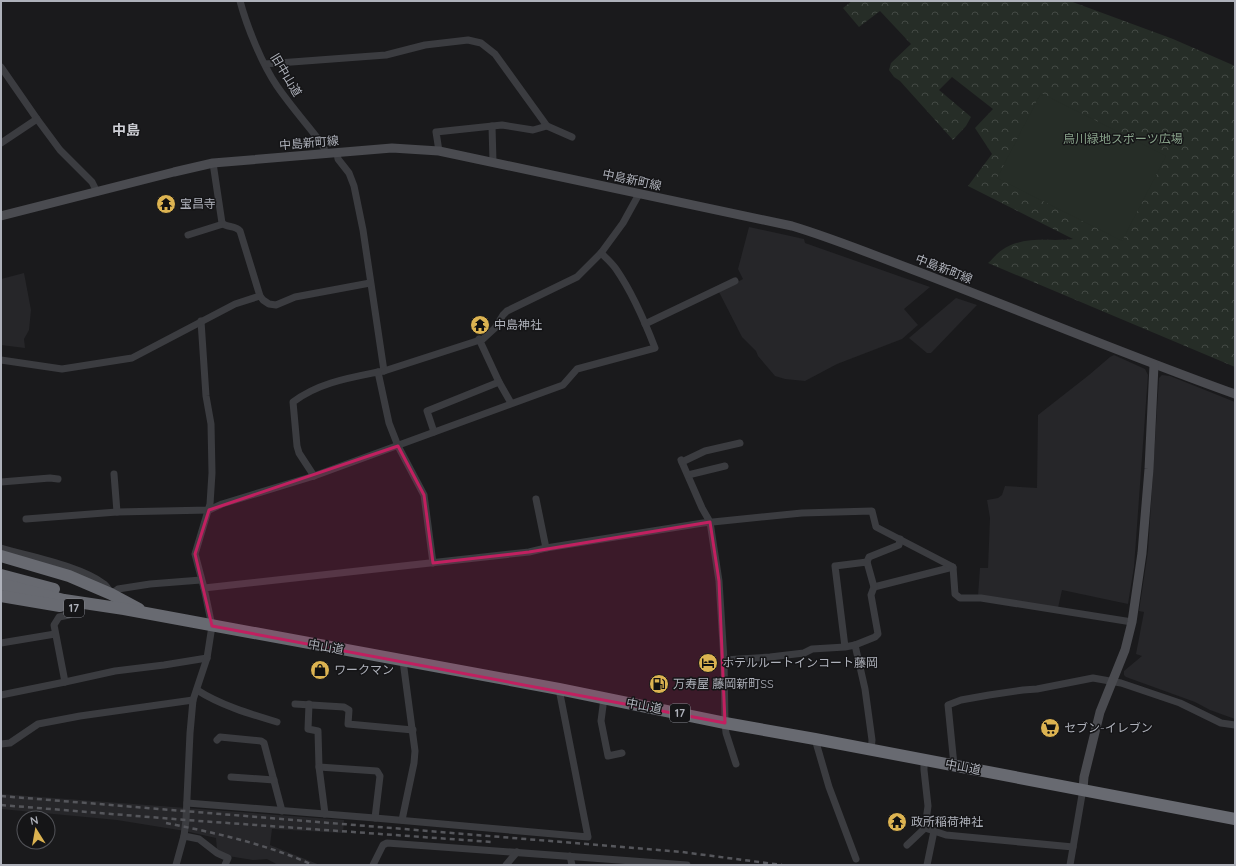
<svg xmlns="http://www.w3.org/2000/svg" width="1236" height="866" font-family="Quicksand,'Noto Sans JP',sans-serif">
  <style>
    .built { fill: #262629 }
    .park { fill: url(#park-crowns) }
    .garden { fill: #262d27 }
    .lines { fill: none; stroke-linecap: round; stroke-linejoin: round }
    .street { stroke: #3b3c40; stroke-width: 7 }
    .secondary { stroke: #4a4b50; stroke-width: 9 }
    .highway { stroke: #686a71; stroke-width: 12 }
    .rail { stroke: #55565b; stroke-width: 2.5; stroke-dasharray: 5 4; stroke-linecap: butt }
    .marked { fill: #c12060; fill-opacity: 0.2; stroke: #c12060; stroke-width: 3; stroke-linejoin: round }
    .labels { text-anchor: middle; stroke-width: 3; stroke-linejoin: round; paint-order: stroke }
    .shield { fill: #151517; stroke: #808289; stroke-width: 1 }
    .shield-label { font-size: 11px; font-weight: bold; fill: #aeb1ba }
    .street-label { font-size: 12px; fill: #aeb1ba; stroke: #151517 }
    .park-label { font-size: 12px; fill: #88a28a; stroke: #151517 }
    .poi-label { font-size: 12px; fill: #aeb1ba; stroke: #151517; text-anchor: start }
    .quarter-label { font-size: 14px; font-weight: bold; fill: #cfd0d6; stroke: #151517 }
  </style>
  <defs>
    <pattern id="park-crowns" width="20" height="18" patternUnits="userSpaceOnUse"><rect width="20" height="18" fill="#262d27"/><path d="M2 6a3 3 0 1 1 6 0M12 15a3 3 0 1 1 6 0" fill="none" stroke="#434944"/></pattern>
  </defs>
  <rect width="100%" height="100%" fill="#1a1a1c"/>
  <g class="built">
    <path d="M749 227 804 239 805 243 930 287 904 309 918 325 902 339 837 364 805 381 785 379 775 376 758 356 756 351 742 337 719 292 743 279 738 269Z"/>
    <path d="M24 273 31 310 29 330 24 339 25 348 1 345V279Z"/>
    <path d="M956 298 977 305 931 353H927L909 338Z"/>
    <path d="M1114 355 1145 369 1148 375 1134 567 1128 604 1062 590 1058 608 978 596 980 568H988L990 518 987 500 998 498 1002 495 1005 486 1037 488 1038 415 1089 375 1110 357Z"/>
    <path d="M1162 375 1170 376 1235 402V719L1210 710 1195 702 1126 677 1124 675V671L1142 656 1136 654 1144 612 1139 611 1148 551 1159 378Z"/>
    <path d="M1 794 344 820 343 833 272 829 270 845 320 865H278L267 859 253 860 228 856 217 850 216 838 185 831 117 820 1 809Z"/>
  </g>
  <path class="park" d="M852 1H1070L1173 39 1235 66V367L988 263C993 259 997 253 1002 250 1023 235 1050 242 1073 239L968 186 992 154 975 128 993 109 952 77 939 90 971 117 966 126 953 140 900 81 894 77 889 70 891 63 911 44 880 11 859 27 843 8Z"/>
  <path class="garden" d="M1041 93 1166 156 1122 241 997 178Z"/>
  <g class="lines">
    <g class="street">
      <path d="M240 1C247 27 262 64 277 86 290 105 305 122 319 140L324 148 326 154"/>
      <path d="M265 64 386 55 425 45 468 40 481 43 495 54 547 126 572 137"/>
      <path d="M1 67 37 119 60 150 92 182 97 192"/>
      <path d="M492 126 493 162"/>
      <path d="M1 143 37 119"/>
      <path d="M439 151 436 132 502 125 533 130 547 126"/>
      <path d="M337 153 338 159 349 173 354 186 363 230 384 371 378 372 389 423 398 446 424 495 433 563"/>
      <path d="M213 163 222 223C227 228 235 225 240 231L260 296 263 300 269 304 276 305 295 297 370 283"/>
      <path d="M188 235 223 224"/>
      <path d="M201 321 206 396 211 424 212 473 210 504 195 554 204 588"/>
      <path d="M645 324 735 281"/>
      <path d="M479 339 499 382 511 403"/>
      <path d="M1 360 62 369 132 358 235 304 260 296"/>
      <path d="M384 371 483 339 495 328 503 315 507 311 577 277 601 253 623 223 639 194"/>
      <path d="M434 432 427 411 499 382"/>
      <path d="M681 460 702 508 710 522 719 581 724 660 725 723 726 733 736 764"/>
      <path d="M682 462 705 451 740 443"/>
      <path d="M114 474 117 512"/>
      <path d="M688 475 725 466"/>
      <path d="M314 476 299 453 297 446 293 402C318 383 348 378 378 372"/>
      <path d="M1 482 50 478 58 479"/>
      <path d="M536 499 546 548"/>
      <path d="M26 519 117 512 209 510 222 504 314 476 563 385 577 369 655 348C645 322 632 292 616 269 612 263 606 258 601 253"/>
      <path d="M1 548C31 557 80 566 104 584 107 586 109 590 111 594L118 589 150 584 201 580"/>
      <path d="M867 562 869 557 899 545 900 539"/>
      <path d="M874 587 953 567"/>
      <path d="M1 643 55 634"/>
      <path d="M855 645 865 689 872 740 871 750"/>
      <path d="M724 660 770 657 804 653 812 649 845 647 855 645 875 637 878 634 871 595 874 587 867 562 835 566 845 647"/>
      <path d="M65 682 54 625 59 617 69 615 80 609"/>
      <path d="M197 690C220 705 250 714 277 722"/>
      <path d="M1 695 65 682 115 671 164 665 207 658"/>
      <path d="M604 698 601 721 608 756 622 753"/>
      <path d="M295 704 344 707 349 710 348 724 413 730"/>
      <path d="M309 704 308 729 318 731 319 767 377 771 380 776 375 818"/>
      <path d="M815 739 829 787 856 859"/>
      <path d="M217 740 220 737 261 741 264 743 282 811"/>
      <path d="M1 744 10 743 38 724 80 716 193 700"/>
      <path d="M954 765 948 705 961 700 989 695 1023 690 1037 689 1093 678 1121 683 1180 703 1221 723 1235 725"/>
      <path d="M319 767 325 814"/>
      <path d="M231 777 274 780"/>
      <path d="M187 803 375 818 588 837 559 689"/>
      <path d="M402 820 414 763 415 751 403 661"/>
      <path d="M925 828 946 835 1073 847"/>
      <path d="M184 836 199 839 217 853 228 858 225 865"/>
      <path d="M907 845 925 828 928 806 924 770V760"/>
      <path d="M570 856 572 865"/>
      <path d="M176 865 184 836 186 820 190 733 193 700 207 658 212 626 204 588 529 552 546 548 703 523 802 513 872 511 876 527 953 567 955 594 960 598H981L1132 622"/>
      <path d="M373 865 383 845 387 843 687 865"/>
      <path d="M506 865 517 852"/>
      <path d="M927 865 934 831"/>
      <path d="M1070 865 1083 789"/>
    </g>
    <g class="secondary">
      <path d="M1 216 174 172 213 163 392 148 439 151 792 226C832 238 871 254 911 269 1019 310 1126 355 1235 394"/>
      <path d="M1083 789 1084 777 1100 712 1125 650 1132 622 1142 553 1149 469 1154 365"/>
    </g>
    <g class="highway">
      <path d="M1 556 69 576 111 594 139 609"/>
      <path d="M1 575 54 589"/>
      <path d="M1 584 64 600 124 609 559 689 725 723 815 739 1235 819"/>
      <path d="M1 596 60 606"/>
    </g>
    <g class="rail">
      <path d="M1 796 623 847 682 852 782 865"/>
      <path d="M1 805 186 820 492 842"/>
      <path d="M166 823C216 833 266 844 313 865"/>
    </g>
  </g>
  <path class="marked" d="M398 446 424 495 433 563 529 552 710 522 719 581 725 723 212 626 195 554 209 510Z"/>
  <defs>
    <g id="temple-disc" transform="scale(1)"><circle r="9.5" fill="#dcb351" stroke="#151517"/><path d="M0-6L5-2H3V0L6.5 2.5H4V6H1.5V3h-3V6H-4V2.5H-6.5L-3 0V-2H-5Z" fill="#111"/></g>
    <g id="hotel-disc" transform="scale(1)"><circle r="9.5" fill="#dcb351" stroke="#151517"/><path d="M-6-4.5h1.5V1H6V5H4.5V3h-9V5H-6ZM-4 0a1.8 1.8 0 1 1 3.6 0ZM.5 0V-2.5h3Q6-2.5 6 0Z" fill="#111"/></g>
    <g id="shop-disc" transform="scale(1)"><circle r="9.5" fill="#dcb351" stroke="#151517"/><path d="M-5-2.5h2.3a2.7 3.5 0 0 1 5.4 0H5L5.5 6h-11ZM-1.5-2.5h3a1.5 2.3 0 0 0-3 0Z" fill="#111"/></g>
    <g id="fuel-disc" transform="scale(1)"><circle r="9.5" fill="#dcb351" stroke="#151517"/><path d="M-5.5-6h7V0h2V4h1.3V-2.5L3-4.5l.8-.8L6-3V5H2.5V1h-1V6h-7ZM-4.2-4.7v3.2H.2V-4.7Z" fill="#111"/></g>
    <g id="supermarket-disc" transform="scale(1)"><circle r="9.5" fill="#dcb351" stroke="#151517"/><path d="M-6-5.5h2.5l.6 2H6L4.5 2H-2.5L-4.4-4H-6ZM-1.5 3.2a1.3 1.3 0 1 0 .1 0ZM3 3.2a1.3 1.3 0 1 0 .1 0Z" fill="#111"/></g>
  </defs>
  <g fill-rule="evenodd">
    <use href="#temple-disc" x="166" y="204"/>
    <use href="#temple-disc" x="480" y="325"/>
    <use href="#hotel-disc" x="708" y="663"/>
    <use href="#shop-disc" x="320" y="670"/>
    <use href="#fuel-disc" x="659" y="684"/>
    <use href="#supermarket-disc" x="1050" y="728"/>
    <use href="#temple-disc" x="897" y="822"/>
  </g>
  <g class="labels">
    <g class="shield">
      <rect x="64" y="599" width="20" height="18" rx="3"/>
      <rect x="670" y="704" width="20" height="18" rx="3"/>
    </g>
    <g class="shield-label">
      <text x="74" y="612">17</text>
      <text x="680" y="717">17</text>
    </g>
    <g class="street-label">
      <text transform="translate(286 75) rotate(59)" y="4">旧中山道</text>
      <text transform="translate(309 143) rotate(-5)" y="4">中島新町線</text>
      <text transform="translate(632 180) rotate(12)" y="4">中島新町線</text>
      <text transform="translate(944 269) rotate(21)" y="4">中島新町線</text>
      <text transform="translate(326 647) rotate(10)" y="4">中山道</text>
      <text transform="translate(644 706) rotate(11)" y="4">中山道</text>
      <text transform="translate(963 767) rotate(11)" y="4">中山道</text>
    </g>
    <g class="park-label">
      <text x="1123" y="143">烏川緑地スポーツ広場</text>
    </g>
    <g class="poi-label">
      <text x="180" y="208">宝昌寺</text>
      <text x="494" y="329">中島神社</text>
      <text x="722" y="667">ホテルルートインコート藤岡</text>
      <text x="334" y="674">ワークマン</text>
      <text x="673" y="688">万寿屋 藤岡新町SS</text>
      <text x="1064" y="732">セブン-イレブン</text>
      <text x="911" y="826">政所稲荷神社</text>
    </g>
    <g class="quarter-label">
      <text x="126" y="135">中島</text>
    </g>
  </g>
  <rect width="1236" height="866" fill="none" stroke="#aeb1ba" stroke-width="4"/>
  <g transform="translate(36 830) rotate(349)"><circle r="19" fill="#151517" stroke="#525358"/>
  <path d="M0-3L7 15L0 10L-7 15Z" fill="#dcb351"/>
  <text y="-6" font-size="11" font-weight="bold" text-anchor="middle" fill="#aeb1ba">N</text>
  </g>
</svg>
